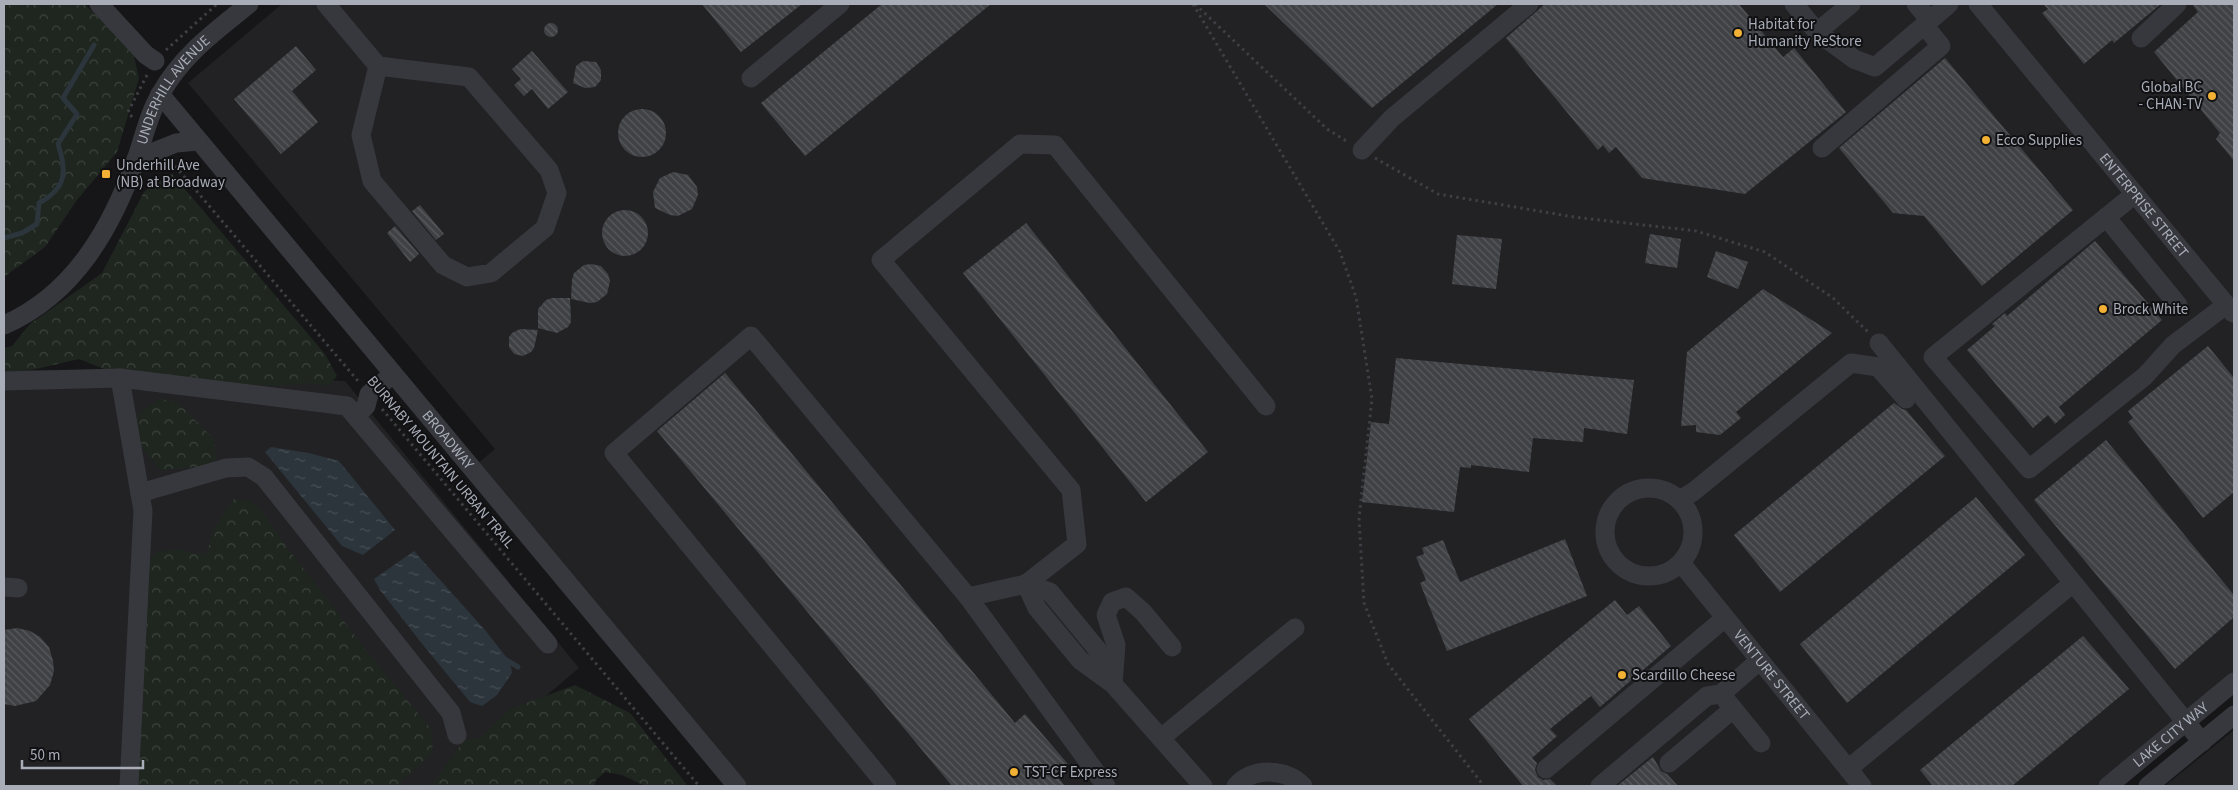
<svg xmlns="http://www.w3.org/2000/svg" width="2238" height="790" font-family="'Source Sans 3',sans-serif">
  <style>
    .built { fill: #222225 }
    .forest { fill: url(#forest-crowns) }
    .water { fill: url(#water-ripples) }
    .lines { fill: none; stroke-linecap: round; stroke-linejoin: round }
    .stream { stroke: #2c353c; stroke-width: 5 }
    .building { fill: url(#building-back-hatch) }
    .path { stroke: #3d3f44; stroke-width: 3; stroke-dasharray: 2.5 4; stroke-linecap: butt }
    .minor { stroke: #37383d; stroke-width: 19 }
    .poi-dot { fill: #f2b134; stroke: #111113; stroke-width: 2 }
    .labels { text-anchor: middle; stroke-width: 4; stroke-linejoin: round; paint-order: stroke }
    .poi-label { font-size: 15px; fill: #a8adb8; stroke: #111113; text-anchor: start }
    .street-label { font-size: 15px; fill: #a8adb8; stroke: #111113 }
  </style>
  <defs>
    <pattern id="forest-crowns" width="20" height="18" patternUnits="userSpaceOnUse" patternTransform="scale(1.25)"><rect width="20" height="18" fill="#1e261f"/><path d="M2 6a3 3 0 1 1 6 0M12 15a3 3 0 1 1 6 0" fill="none" stroke="#3c433d"/></pattern>
    <pattern id="water-ripples" width="26" height="14" patternUnits="userSpaceOnUse" patternTransform="scale(1.25)"><rect width="26" height="14" fill="#2c353c"/><path d="M2 4q2-2 4 0t4 0M15 11q2-2 4 0t4 0" fill="none" stroke="#485056"/></pattern>
    <pattern id="building-back-hatch" width="6" height="6" patternUnits="userSpaceOnUse" patternTransform="scale(1.25)"><rect width="6" height="6" fill="#404145"/><path d="M-1 5l2 2M0 0l6 6M5-1l2 2" fill="none" stroke="#595a5e"/></pattern>
  </defs>
  <rect width="100%" height="100%" fill="#161618"/>
  <g class="built">
    <path d="M282 4H2234V673L2097 786H748L478 463 495 449 188 83Z"/>
    <path d="M4 369 345 381 579 668 440 786H4Z"/>
    <path d="M2234 730V786H2165Z"/>
  </g>
  <g class="forest">
    <path d="M4 4H84L132 47 139 78 117 152 77 200 45 247 4 277Z"/>
    <path d="M172 174 325 354 337 376 329 386 313 383 271 386 119 375 79 359 36 369 4 373V348L12 346 30 324 102 273 144 192 156 182Z"/>
    <path d="M160 399 177 402 214 439 216 459 207 466 161 470C147 456 139 443 133 424L139 413Z"/>
    <path d="M234 499 249 501 262 510 280 538 366 650 431 729 433 752 401 782 402 786H133L144 699 130 654 147 623 146 564 156 552 179 549 201 555 208 552C211 531 221 515 234 499Z"/>
    <path d="M575 685 630 713 688 786H645L622 775 605 772 596 780 594 786H429L435 782 464 740 480 738 510 709Z"/>
  </g>
  <g class="water">
    <path d="M271 447 309 453 339 461 395 530 363 555 342 546 265 452Z"/>
    <path d="M414 551 485 630 510 662 512 673 497 695 482 706 470 702 423 645 380 590 374 579Z"/>
  </g>
  <g class="lines">
    <g class="stream">
      <path d="M4 238 22 233 37 224 39 203C67 188 67 171 58 144L77 114 63 98 94 45"/>
      <path d="M505 659 518 667"/>
    </g>
  </g>
  <g class="building">
    <path d="M702 4H802L741 52Z"/>
    <path d="M882 4H991L805 156 761 103Z"/>
    <path d="M1264 4H1498L1372 108Z"/>
    <path d="M1545 4H1739L1783 57 1794 48 1846 112 1745 194 1642 178 1616 147 1609 153 1603 145 1598 150 1506 38Z"/>
    <path d="M2043 4H2161L2114 43 2112 40 2084 64 2042 13 2048 9Z"/>
    <path d="M2192 4H2234V161L2216 139 2220 133 2154 52 2198 12Z"/>
    <circle cx="551" cy="30" r="7"/>
    <path d="M296 46 316 70 292 91 318 122 281 154 234 99Z"/>
    <path d="M532 51 568 92 548 109 532 89 524 96 514 85 521 79 512 69Z"/>
    <path d="M1945 58 2073 210 1982 286 1924 216 1893 213 1839 148Z"/>
    <path d="M583 61 596 62 601 70V80L595 87 585 88 573 83 576 66Z"/>
    <circle cx="642" cy="133" r="24"/>
    <path d="M673 172 688 175 697 187 698 195 692 209 678 216 670 215 655 208 653 192 660 178Z"/>
    <path d="M420 205 444 234 436 240 412 211Z"/>
    <circle cx="625" cy="233" r="23"/>
    <path d="M1026 223 1208 452 1146 502 963 273Z"/>
    <path d="M395 226 419 254 410 262 387 233Z"/>
    <path d="M1650 234 1681 239 1677 268 1645 263Z"/>
    <path d="M1457 235 1502 239 1496 289 1452 284Z"/>
    <path d="M2095 241 2162 320 2059 407 2065 415 2055 424 2048 415 2033 428 1967 350 1995 326 1992 324 2005 313 2007 316Z"/>
    <path d="M1716 251 1748 262 1738 289 1707 277Z"/>
    <path d="M591 264 601 266 608 274 610 281 607 294 597 302 590 303 571 299 572 280 574 273 584 265Z"/>
    <path d="M1763 289 1832 333 1736 412 1741 418 1720 435 1696 432V425L1681 426 1687 352Z"/>
    <path d="M552 298H570L571 322 568 327 557 333 538 328V309L546 300Z"/>
    <path d="M520 329 538 330 534 348 531 352 523 356 514 354 509 347V337L512 333Z"/>
    <path d="M2208 346 2234 378V492L2203 518 2128 422 2133 418 2128 411Z"/>
    <path d="M1396 358 1634 380 1627 434 1584 428 1583 442 1533 438 1529 472 1471 465V468L1460 467 1454 512 1362 502 1371 422 1389 424Z"/>
    <path d="M725 373 1015 723 1025 714 1068 764 1055 774 1065 786H952L657 431Z"/>
    <path d="M1894 403 1902 409 1906 410 1945 456 1780 592 1734 535Z"/>
    <path d="M2106 440 2234 595V617L2175 669 2034 500Z"/>
    <path d="M1976 497 2025 555 1847 703 1800 644Z"/>
    <path d="M1565 539 1587 596 1447 651 1420 583 1426 580 1416 557 1424 554 1422 548 1443 540 1460 582Z"/>
    <path d="M1615 600 1627 615 1639 606 1671 646 1600 707 1591 696 1550 729 1557 736 1532 758 1537 763 1535 770 1538 777 1543 780 1550 779 1557 786H1523L1469 719Z"/>
    <path d="M17 628 30 631 40 637 49 647 53 661 54 671 50 685 36 701 15 706 4 704V630Z"/>
    <path d="M2083 636 2129 689 2012 786H1933L1920 770Z"/>
    <path d="M1653 757 1661 771 1667 774 1678 786H1617Z"/>
  </g>
  <g class="lines">
    <g class="path">
      <path d="M1193 4 1340 252 1356 297 1372 399 1359 518 1364 603 1388 664 1484 786"/>
      <path d="M1195 4 1327 129 1348 142"/>
      <path d="M166 50 217 4"/>
      <path d="M132 117 128 112 147 75"/>
      <path d="M1375 158 1438 194 1574 217 1696 231 1765 252 1833 298 1868 332"/>
      <path d="M171 161 358 381"/>
      <path d="M382 409 699 786"/>
    </g>
    <g class="minor">
      <path d="M99 4 146 55 155 61"/>
      <path d="M326 4 378 66 469 77 549 170 557 193 545 228 491 273 467 277 443 265 372 181 361 135 378 66"/>
      <path d="M1794 4 1817 32 1854 59 1875 67 1949 4"/>
      <path d="M1916 4 1930 20"/>
      <path id="s1" d="M1978 4 2233 313"/>
      <path d="M1817 32 1851 4"/>
      <path d="M2141 38 2177 4"/>
      <path d="M751 78 840 4"/>
      <path id="s2" d="M160 94 737 786"/>
      <path d="M1822 148 1941 46 1924 25"/>
      <path d="M1362 150 1392 118 1529 4"/>
      <path d="M136 159 176 143 198 141"/>
      <path d="M2135 194 1933 357 2029 469 2145 376 2173 345 2226 305"/>
      <path d="M2106 217 2178 305"/>
      <path id="s3" d="M4 325C75 294 112 227 137 157 144 136 150 111 161 93 183 54 215 32 249 4"/>
      <path d="M1879 343 2202 742"/>
      <path d="M120 378 143 511 129 786"/>
      <path d="M4 381 120 378 347 406 548 644"/>
      <path d="M356 415 366 406 369 394 393 374"/>
      <circle cx="1649" cy="532" r="44"/>
      <path d="M140 493 226 468 248 467 264 477 451 713 457 735"/>
      <path d="M1679 500 1693 492 1851 363 1878 367 1906 399"/>
      <path id="s4" d="M1681 563 1862 786"/>
      <path d="M1026 584 1037 608 1080 660 1113 684 1203 786"/>
      <path d="M1026 584 1050 592 1101 654 1112 680"/>
      <path d="M4 587 18 588"/>
      <path d="M968 597 1026 584 1077 544 1071 490 881 260 1020 144 1055 145 1266 406"/>
      <path d="M1113 684 1116 645 1106 615 1112 602 1126 597 1143 612 1172 647"/>
      <path d="M1726 700 1761 743"/>
      <path d="M1161 738 1295 628"/>
      <path d="M1669 763 1733 709"/>
      <path d="M1546 769 1725 618"/>
      <path d="M1848 769 2073 583"/>
      <path d="M887 786 614 453 751 336 968 597 1106 786"/>
      <path d="M1236 786C1253 767 1286 768 1303 786"/>
      <path d="M1600 786 1707 696 1721 694 1759 661"/>
      <path id="s5" d="M2108 786 2234 682"/>
      <path d="M2148 786 2234 715"/>
    </g>
  </g>
  <g class="poi-dot">
    <circle cx="1738" cy="33" r="5"/>
    <circle cx="2212" cy="96" r="5"/>
    <circle cx="1986" cy="140" r="5"/>
    <rect x="101" y="169" width="10" height="10" rx="2.5"/>
    <circle cx="2103" cy="309" r="5"/>
    <circle cx="1622" cy="675" r="5"/>
    <circle cx="1014" cy="772" r="5"/>
  </g>
  <g class="labels">
    <g class="poi-label">
      <text x="1748" y="29">Habitat for<tspan x="1748" dy="17">Humanity ReStore</tspan></text>
      <text x="2202" y="92" text-anchor="end">Global BC<tspan x="2202" dy="17">- CHAN-TV</tspan></text>
      <text x="1996" y="145">Ecco Supplies</text>
      <text x="116" y="170">Underhill Ave<tspan x="116" dy="17">(NB) at Broadway</tspan></text>
      <text x="2113" y="314">Brock White</text>
      <text x="1632" y="680">Scardillo Cheese</text>
      <text x="1024" y="777">TST-CF Express</text>
    </g>
    <g class="street-label">
      <text dy="5" stroke="none"><textPath href="#s3" startOffset="298">UNDERHILL AVENUE</textPath></text>
      <text dy="5" stroke="none"><textPath href="#s1" startOffset="261">ENTERPRISE STREET</textPath></text>
      <text dy="5" stroke="none"><textPath href="#s2" startOffset="450">BROADWAY</textPath></text>
      <text transform="translate(441 462) rotate(50)" y="5">BURNABY MOUNTAIN URBAN TRAIL</text>
      <text dy="5" stroke="none"><textPath href="#s4" startOffset="144">VENTURE STREET</textPath></text>
      <text dy="5" stroke="none"><textPath href="#s5" startOffset="81">LAKE CITY WAY</textPath></text>
    </g>
  </g>
  <rect width="2238" height="790" fill="none" stroke="#a8adb8" stroke-width="10"/>
  <path d="M22 760v8h121v-8" fill="none" stroke="#a8adb8" stroke-width="2.5"/>
  <text x="30" y="760" font-size="15" fill="#a8adb8" stroke="#111113" stroke-width="4" paint-order="stroke">50 m</text>
</svg>
